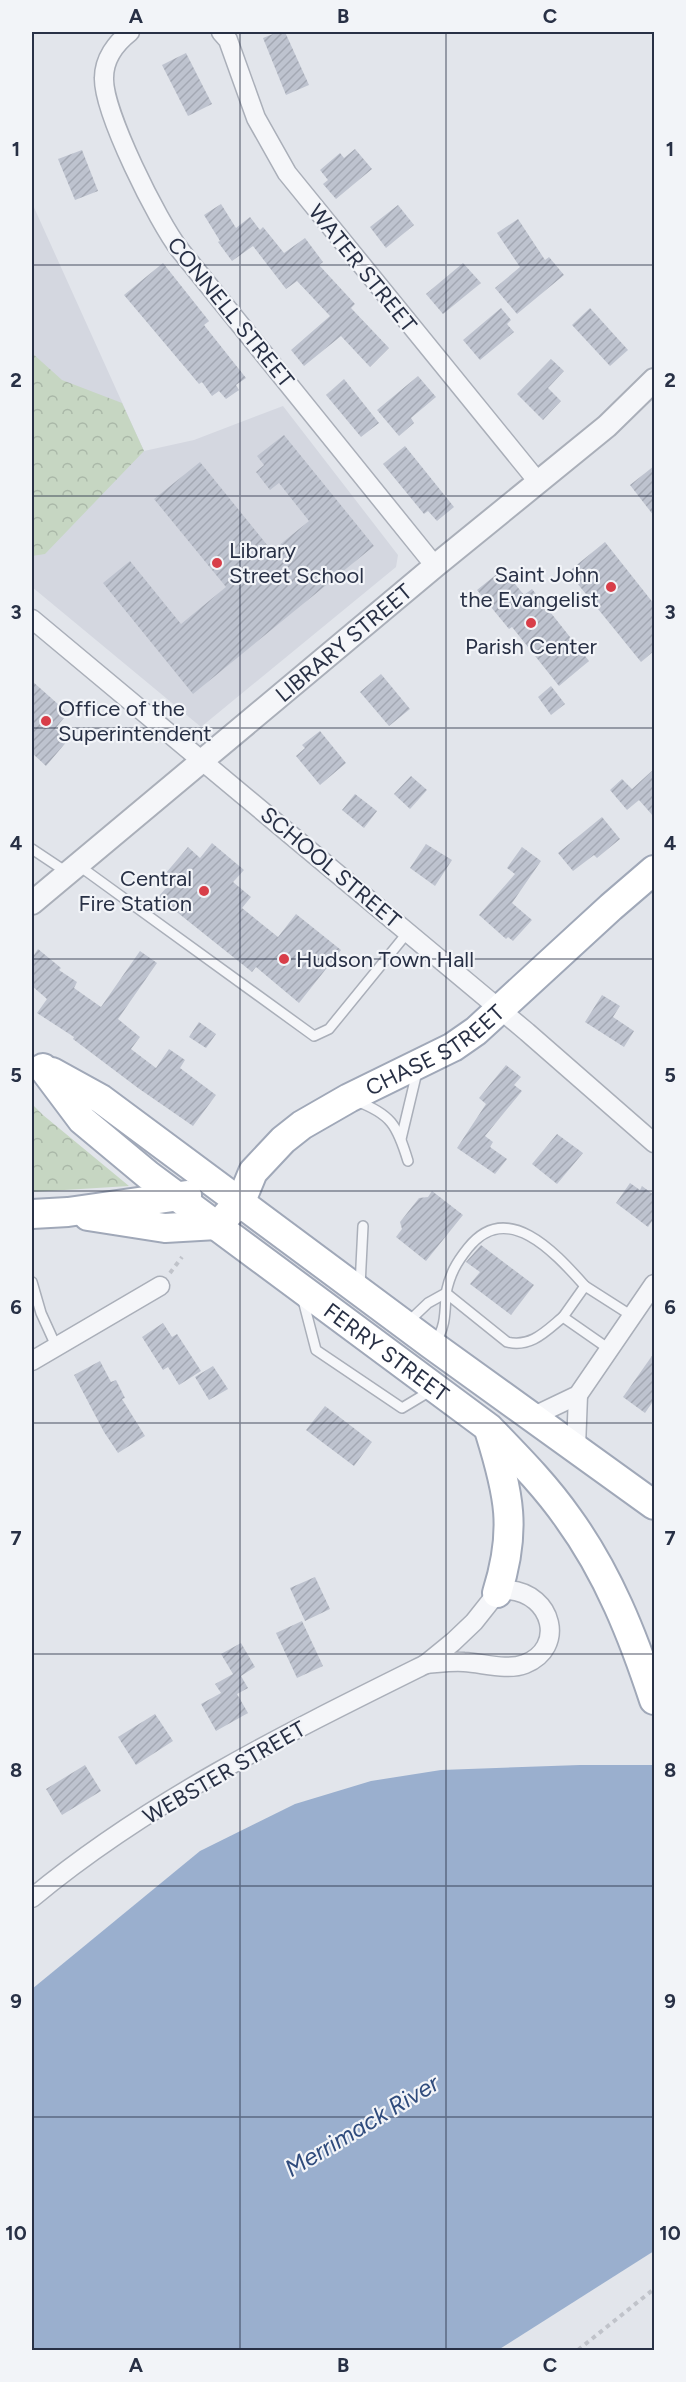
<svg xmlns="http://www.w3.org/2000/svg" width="686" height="2382" font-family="Figtree,sans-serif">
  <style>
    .built { fill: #d4d7e0 }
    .forest { fill: url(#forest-crowns) }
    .water { fill: #9aafce }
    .building { fill: url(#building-hatch) }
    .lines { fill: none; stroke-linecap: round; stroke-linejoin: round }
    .service-casing { stroke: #aaafb9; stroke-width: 12 }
    .minor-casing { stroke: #aaafb9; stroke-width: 21 }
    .tertiary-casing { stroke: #aaafb9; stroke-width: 26 }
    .primary-casing { stroke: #a0a8b8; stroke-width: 32 }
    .path { stroke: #c0c3ca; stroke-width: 4; stroke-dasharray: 4.5 4.5; stroke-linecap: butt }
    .service { stroke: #f5f6f9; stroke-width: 9 }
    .minor { stroke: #f5f6f9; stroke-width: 18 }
    .tertiary { stroke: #f5f6f9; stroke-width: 22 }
    .primary { stroke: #fff; stroke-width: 28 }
    .grid { fill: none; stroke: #283045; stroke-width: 1.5; stroke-opacity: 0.55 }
    .poi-dot { fill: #d83e49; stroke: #f2f4f8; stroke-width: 2 }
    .labels { text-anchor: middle; stroke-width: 4.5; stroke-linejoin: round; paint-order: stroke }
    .street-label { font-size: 22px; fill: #283045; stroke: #f2f4f8 }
    .poi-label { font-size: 22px; fill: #283045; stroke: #f2f4f8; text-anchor: start }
    .water-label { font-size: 24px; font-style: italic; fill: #2f4b7c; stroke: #f2f4f8 }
    .neatline { fill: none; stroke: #283045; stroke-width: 2 }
    .grid-label { font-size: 20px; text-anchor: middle; font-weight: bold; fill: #283045 }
  </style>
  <defs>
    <pattern id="forest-crowns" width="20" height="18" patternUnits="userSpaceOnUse" patternTransform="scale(1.5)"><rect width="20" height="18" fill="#c6d6c2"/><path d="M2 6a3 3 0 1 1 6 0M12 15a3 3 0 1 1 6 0" fill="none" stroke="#aab8a8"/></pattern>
    <pattern id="building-hatch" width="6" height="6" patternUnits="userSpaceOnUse" patternTransform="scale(1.5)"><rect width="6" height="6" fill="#bec3cf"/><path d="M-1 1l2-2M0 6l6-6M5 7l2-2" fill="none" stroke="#a3a8b3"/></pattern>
  </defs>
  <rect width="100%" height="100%" fill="#e2e5eb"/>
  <path class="built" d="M32 203 144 451 194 440 283 406 398 555 396 567 201 727 32 587Z"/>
  <g class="forest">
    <path d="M32 353 62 380 122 403 144 451 45 554 32 556Z"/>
    <path d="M32 1104 43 1115 129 1186 32 1192Z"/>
  </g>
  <path class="water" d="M580 1765H654V2251L498 2350H32V1989L200 1851 295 1804 371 1781 441 1770Z"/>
  <g class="building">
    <path d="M278 32H285L309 85 286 95 263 38Z"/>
    <path d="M186 53 212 104 188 116 162 65Z"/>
    <path d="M355 149 372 169 336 199 323 184 328 180 320 170 340 153 344 158Z"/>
    <path d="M82 150 98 191 75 200 58 159Z"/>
    <path d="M221 204 236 228 250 217 260 230 263 227 284 253 305 238 323 262 319 265 355 304 351 308 389 348 370 367 341 336 304 366 291 350 330 316 297 281 286 289 253 246 232 261 218 242 220 241 204 215Z"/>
    <path d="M398 205 414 225 386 248 370 227Z"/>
    <path d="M518 219 545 260 549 257 564 275 517 314 495 288 520 267 497 233Z"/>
    <path d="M163 263 209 321 204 325 246 378 236 385 239 390 226 399 219 391 212 396 202 382 199 384 124 295Z"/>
    <path d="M463 263 481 283 443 314 426 294Z"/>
    <path d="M501 308 511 320 507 324 514 332 480 360 463 340Z"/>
    <path d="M590 308 628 350 610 366 572 325Z"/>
    <path d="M551 359 564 371 548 388 561 401 543 420 517 394Z"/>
    <path d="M418 376 436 397 411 418 414 423 399 436 377 410Z"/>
    <path d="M344 379 379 423 361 437 326 395Z"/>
    <path d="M284 435 374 546 193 694 103 583 130 561 181 624 226 587 154 499 200 462 272 551 309 521 279 483 270 490 256 472 264 465 257 456Z"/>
    <path d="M405 446 454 507 437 521 428 511 424 514 383 464Z"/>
    <path d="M654 466V516L630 485Z"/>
    <path d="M605 542 654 604V651L641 662 568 572Z"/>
    <path d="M503 569 524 595 532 589 589 661 559 686 512 627 509 629 477 590Z"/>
    <path d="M381 674 410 709 389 726 360 692Z"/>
    <path d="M32 681 68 713 55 729 68 740 46 766 32 753Z"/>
    <path d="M551 686 565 704 551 715 538 697Z"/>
    <path d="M320 731 346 763 320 785 296 756 305 748 302 745Z"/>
    <path d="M654 769V817L639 800 627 810 610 790 622 779 632 789Z"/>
    <path d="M411 776 427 790 410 809 394 794Z"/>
    <path d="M355 794 377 811 364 828 342 810Z"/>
    <path d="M602 817 620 839 597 858 594 855 573 871 558 853Z"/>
    <path d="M212 843 244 870 233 882 251 897 242 908 278 937 296 914 341 950 299 1003 256 967 252 972 158 897 168 886 160 880 188 847 200 858Z"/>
    <path d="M426 844 452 860 435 886 410 868Z"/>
    <path d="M522 847 541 861 512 903 532 920 513 941 508 937 506 939 479 915 515 874 507 868Z"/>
    <path d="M38 949 61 968 59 970 77 982 74 988 101 1007 140 951 157 963 118 1019 140 1037 131 1049 156 1068 169 1049 185 1060 180 1068 216 1095 193 1126 138 1088 73 1039 74 1037 37 1013 47 999 32 986V958Z"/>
    <path d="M602 995 620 1006 613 1017 634 1031 624 1047 585 1022Z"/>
    <path d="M199 1022 216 1034 206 1048 189 1037Z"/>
    <path d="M506 1065 521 1077 514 1085 522 1091 485 1136 493 1142 490 1147 507 1159 495 1174 457 1148 486 1104 479 1098Z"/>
    <path d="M557 1134 583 1153 557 1184 532 1164Z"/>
    <path d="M630 1183 640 1190 642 1186 654 1195V1218L648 1227 616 1203Z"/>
    <path d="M432 1191 463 1215 426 1261 396 1237 402 1229 400 1222 419 1198 428 1197Z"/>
    <path d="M481 1245 534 1285 511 1315 470 1284 480 1272 466 1262Z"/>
    <path d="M163 1323 172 1337 177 1334 201 1371 179 1385 168 1367 163 1370 142 1337Z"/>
    <path d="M654 1353V1400L645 1413 623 1397Z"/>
    <path d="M100 1361 111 1382 116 1380 125 1398 122 1399 145 1436 118 1453 104 1432 74 1375Z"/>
    <path d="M213 1366 228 1389 209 1400 195 1377Z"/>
    <path d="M325 1406 372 1442 354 1466 306 1430Z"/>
    <path d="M315 1577 330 1609 305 1621 290 1588Z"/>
    <path d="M302 1621 323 1666 297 1678 276 1633Z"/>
    <path d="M241 1643 255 1667 241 1676 248 1688 237 1694 248 1713 216 1731 201 1704 221 1693 215 1684 233 1674 221 1654Z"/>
    <path d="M155 1714 173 1741 136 1765 118 1737Z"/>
    <path d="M85 1765 101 1791 62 1815 46 1789Z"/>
  </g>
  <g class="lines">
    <g class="service-casing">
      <g id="service">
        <path d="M32 849 68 873"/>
        <path d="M78 865 314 1036 329 1029 408 932"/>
        <path d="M356 1101C391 1114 397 1125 408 1161"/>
        <path d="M401 1139 417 1072"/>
        <path d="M32 1282 41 1313 56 1346"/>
        <path d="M360 1286 363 1226"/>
        <path d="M303 1300 316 1350 402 1408 432 1390"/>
        <path d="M563 1317 585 1286 632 1316"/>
        <path d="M408 1322 428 1303 446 1293C450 1274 456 1263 468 1248 508 1198 557 1255 585 1286"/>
        <path d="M434 1343C446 1329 445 1311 446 1293L507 1342C531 1348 546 1331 563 1317L609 1349"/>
      </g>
    </g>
    <g class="minor-casing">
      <g id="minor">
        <path d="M130 32C116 43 104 59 104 78 103 112 158 222 180 250L435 566"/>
        <path d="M221 32 228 40 256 118 287 173 539 483"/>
        <path d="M32 619 527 1032 654 1143"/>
        <path d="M32 1361 160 1286"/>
        <path d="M534 1416 578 1395 654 1284"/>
        <path d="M576 1447 578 1395"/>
        <path d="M509 1590C553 1594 566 1648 525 1664 507 1671 483 1663 464 1662 452 1661 439 1663 426 1664L453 1642 474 1622 497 1593Z"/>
        <path d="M32 1898C150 1800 289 1732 426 1664"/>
      </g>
    </g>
    <g class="tertiary-casing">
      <g id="tertiary">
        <path id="s1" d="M32 903 435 566 607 426 654 380"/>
      </g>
    </g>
    <g class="primary-casing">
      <g id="primary">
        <path id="s2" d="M43 1068 82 1120 148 1175 489 1428C517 1457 545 1485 568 1518 608 1573 633 1636 654 1700"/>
        <path d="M52 1072 101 1099 432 1345 654 1505"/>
        <path d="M32 1214 68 1212 187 1195"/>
        <path id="s3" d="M227 1215 241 1201 253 1172 283 1140 302 1125 349 1098 453 1047 476 1031 611 907 654 870"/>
        <path d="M88 1216 165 1228 217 1225"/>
        <path d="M490 1433C509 1494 517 1530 497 1593"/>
      </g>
    </g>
    <g class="path">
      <path d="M170 1273 182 1257"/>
      <path d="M578 2350 654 2289"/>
    </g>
    <use href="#service" class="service"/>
    <use href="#minor" class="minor"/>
    <use href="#tertiary" class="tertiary"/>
    <use href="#primary" class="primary"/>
  </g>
  <path class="grid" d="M240 32V2350M446 32V2350M32 265H654M32 496H654M32 728H654M32 959H654M32 1191H654M32 1423H654M32 1654H654M32 1886H654M32 2117H654"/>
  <g class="poi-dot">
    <circle cx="217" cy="563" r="6"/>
    <circle cx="611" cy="587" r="6"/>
    <circle cx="531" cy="623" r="6"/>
    <circle cx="46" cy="721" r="6"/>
    <circle cx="204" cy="891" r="6"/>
    <circle cx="284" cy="959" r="6"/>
  </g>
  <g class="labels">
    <g class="street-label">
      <text transform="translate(363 268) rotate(51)" y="8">WATER STREET</text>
      <text transform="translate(231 312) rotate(51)" y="8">CONNELL STREET</text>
      <text dy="8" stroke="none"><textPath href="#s1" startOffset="406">LIBRARY STREET</textPath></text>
      <text transform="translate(331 867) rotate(40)" y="8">SCHOOL STREET</text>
      <text dy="8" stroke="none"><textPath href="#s3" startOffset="272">CHASE STREET</textPath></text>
      <text dy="8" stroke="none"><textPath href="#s2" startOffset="448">FERRY STREET</textPath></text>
      <text transform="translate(224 1772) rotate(-30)" y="8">WEBSTER STREET</text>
    </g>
    <g class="poi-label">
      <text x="229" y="558">Library<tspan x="229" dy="25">Street School</tspan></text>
      <text x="599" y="582" text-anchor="end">Saint John<tspan x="599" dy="25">the Evangelist</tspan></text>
      <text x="531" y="654" text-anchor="middle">Parish Center</text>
      <text x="58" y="716">Office of the<tspan x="58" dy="25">Superintendent</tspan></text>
      <text x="192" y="886" text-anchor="end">Central<tspan x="192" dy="25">Fire Station</tspan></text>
      <text x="296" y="967">Hudson Town Hall</text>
    </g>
    <g class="water-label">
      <text transform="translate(362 2126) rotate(-31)" y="8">Merrimack River</text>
    </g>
  </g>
  <rect width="686" height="2382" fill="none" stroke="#f2f4f8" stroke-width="66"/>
  <rect x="33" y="33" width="620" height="2316" class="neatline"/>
  <g class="grid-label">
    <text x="136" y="23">A</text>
    <text x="343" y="23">B</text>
    <text x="550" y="23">C</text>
    <text x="16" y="156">1</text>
    <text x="670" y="156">1</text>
    <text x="16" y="387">2</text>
    <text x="670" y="387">2</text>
    <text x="16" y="619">3</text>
    <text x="670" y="619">3</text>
    <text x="16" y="850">4</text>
    <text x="670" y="850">4</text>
    <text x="16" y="1082">5</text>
    <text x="670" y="1082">5</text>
    <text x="16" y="1314">6</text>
    <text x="670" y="1314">6</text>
    <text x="16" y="1545">7</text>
    <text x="670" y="1545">7</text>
    <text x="16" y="1777">8</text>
    <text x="670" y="1777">8</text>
    <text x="16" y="2008">9</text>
    <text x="670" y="2008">9</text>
    <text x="16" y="2240">10</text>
    <text x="670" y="2240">10</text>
    <text x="136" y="2372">A</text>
    <text x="343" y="2372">B</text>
    <text x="550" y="2372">C</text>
  </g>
</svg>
